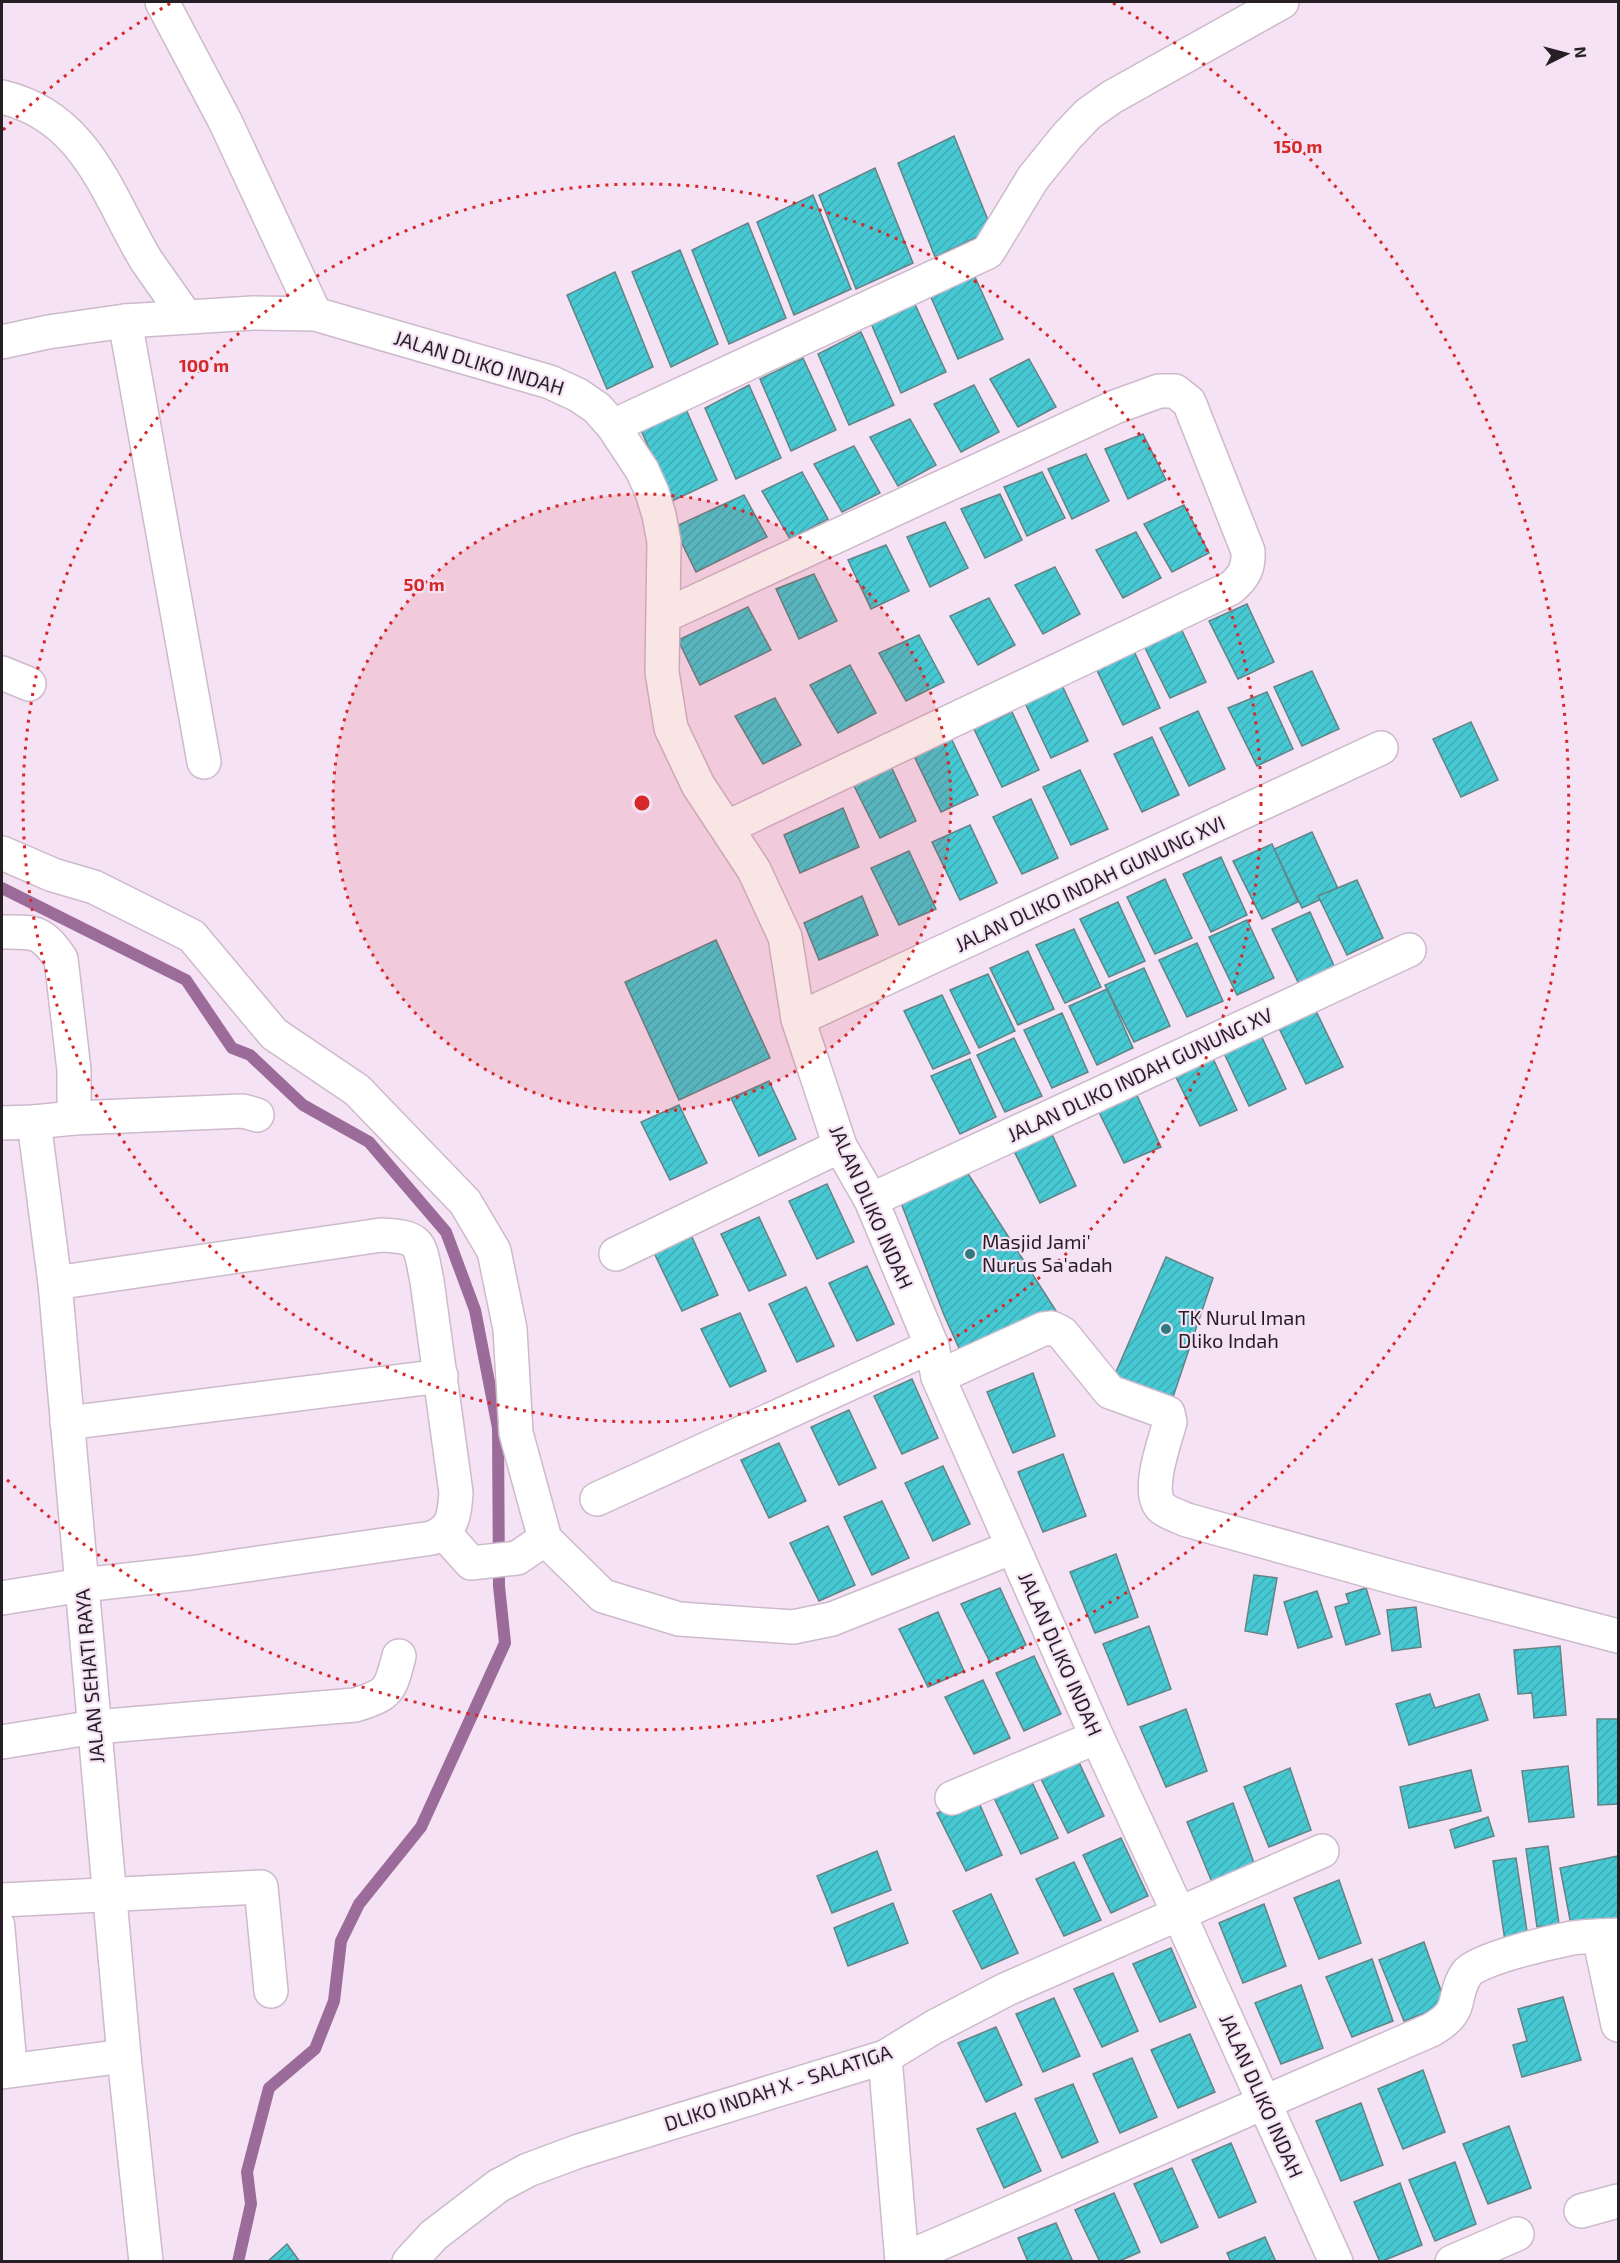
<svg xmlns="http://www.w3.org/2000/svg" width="1620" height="2263" font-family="'Exo 2',sans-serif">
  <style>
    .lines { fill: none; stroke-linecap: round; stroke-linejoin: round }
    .stream { stroke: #9b6c99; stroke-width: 12 }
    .building { fill: url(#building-hatch); stroke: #658284; stroke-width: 1.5 }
    .lane-casing { stroke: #cdbacc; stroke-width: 27 }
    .street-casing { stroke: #cdbacc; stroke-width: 36 }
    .lane { stroke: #fff; stroke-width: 24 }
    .street { stroke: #fff; stroke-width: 33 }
    .ring { fill: none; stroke: #d62828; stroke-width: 3; stroke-dasharray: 3 6 }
    .poi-dot { fill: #30797e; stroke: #f5e2f4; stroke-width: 2 }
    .labels { text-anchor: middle; stroke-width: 4.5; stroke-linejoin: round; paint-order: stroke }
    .street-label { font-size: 20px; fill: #261f25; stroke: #f5e2f4 }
    .poi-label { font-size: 20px; fill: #261f25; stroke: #f5e2f4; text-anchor: start }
    .centre { fill: #d62828; stroke: #f5e2f4; stroke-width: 3 }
    .ring-label { font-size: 18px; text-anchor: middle; font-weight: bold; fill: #d62828; stroke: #f5e2f4; stroke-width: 4.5; stroke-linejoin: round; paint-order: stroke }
  </style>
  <defs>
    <pattern id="building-hatch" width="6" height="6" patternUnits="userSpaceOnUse" patternTransform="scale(1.5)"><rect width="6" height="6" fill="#47c9d3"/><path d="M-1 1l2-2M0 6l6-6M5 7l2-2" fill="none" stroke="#3eacb5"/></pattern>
  </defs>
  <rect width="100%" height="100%" fill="#f5e2f4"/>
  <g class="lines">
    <path class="stream" d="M2 888 186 980 232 1048 250 1055 303 1105 369 1142 446 1232 475 1310 498 1428 499 1586 505 1643 421 1827 359 1904 341 1941 334 2001 315 2049 269 2088 247 2172 251 2204 238 2262"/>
  </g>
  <g class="building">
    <path d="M954 136 992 230 935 257 898 163Z"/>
    <path d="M875 168 913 263 856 289 819 195Z"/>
    <path d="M813 195 851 289 794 315 757 222Z"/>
    <path d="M748 223 786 318 729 344 692 250Z"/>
    <path d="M680 250 718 344 671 367 632 272Z"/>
    <path d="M970 266 1003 339 958 359 927 288Z"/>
    <path d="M615 272 653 367 607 389 567 295Z"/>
    <path d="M913 300 946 372 901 393 870 321Z"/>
    <path d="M861 332 894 405 849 425 818 354Z"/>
    <path d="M803 358 836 430 791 451 760 379Z"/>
    <path d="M1029 359 1056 407 1018 427 990 379Z"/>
    <path d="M749 385 781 458 736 479 705 408Z"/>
    <path d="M974 385 999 432 961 452 934 404Z"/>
    <path d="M685 407 717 480 672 501 641 430Z"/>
    <path d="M910 419 936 465 898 486 870 437Z"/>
    <path d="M1143 434 1166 480 1128 499 1105 449Z"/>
    <path d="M854 446 880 493 842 512 814 464Z"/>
    <path d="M1086 454 1109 501 1072 519 1048 469Z"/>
    <path d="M802 472 828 519 790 539 762 491Z"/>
    <path d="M1042 472 1065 518 1027 536 1004 487Z"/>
    <path d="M1000 494 1022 540 985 558 961 509Z"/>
    <path d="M744 495 767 537 696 572 674 527Z"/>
    <path d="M1184 505 1209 553 1172 572 1144 524Z"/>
    <path d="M945 522 968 568 930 587 907 537Z"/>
    <path d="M1136 532 1161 578 1123 598 1096 550Z"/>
    <path d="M886 545 909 591 871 609 848 560Z"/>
    <path d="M1055 567 1080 614 1043 634 1015 585Z"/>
    <path d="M814 574 837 621 799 639 776 589Z"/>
    <path d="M989 598 1015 645 978 665 950 616Z"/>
    <path d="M1247 604 1274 662 1238 679 1209 621Z"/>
    <path d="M748 607 771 650 700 685 678 640Z"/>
    <path d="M1179 624 1206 682 1170 698 1141 640Z"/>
    <path d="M919 635 944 682 906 701 879 653Z"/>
    <path d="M1133 649 1160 708 1123 725 1095 666Z"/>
    <path d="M850 665 876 713 838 733 810 685Z"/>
    <path d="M1312 671 1339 729 1302 746 1274 687Z"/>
    <path d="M1061 683 1088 741 1051 758 1023 699Z"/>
    <path d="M1267 692 1293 749 1257 766 1228 708Z"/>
    <path d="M775 698 801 745 763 764 735 716Z"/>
    <path d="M1198 711 1225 769 1189 786 1160 728Z"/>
    <path d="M1012 712 1039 770 1002 787 974 729Z"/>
    <path d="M1471 722 1498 780 1461 797 1433 739Z"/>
    <path d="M1152 737 1179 795 1142 812 1114 754Z"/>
    <path d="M951 738 978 795 941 812 913 754Z"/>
    <path d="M890 764 916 821 880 838 851 780Z"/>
    <path d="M1080 770 1108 829 1071 845 1043 787Z"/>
    <path d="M1031 799 1058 858 1022 874 993 817Z"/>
    <path d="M843 808 859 847 800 873 784 835Z"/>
    <path d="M970 825 997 883 960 900 932 842Z"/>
    <path d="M1312 832 1339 891 1302 908 1274 849Z"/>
    <path d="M1272 844 1298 902 1262 919 1233 861Z"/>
    <path d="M909 851 936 909 899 925 871 868Z"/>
    <path d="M1221 857 1247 915 1211 932 1183 874Z"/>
    <path d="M1165 879 1192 938 1155 954 1127 897Z"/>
    <path d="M1357 880 1383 938 1347 955 1318 896Z"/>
    <path d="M862 896 878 935 819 960 804 923Z"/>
    <path d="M1118 902 1145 961 1109 977 1080 919Z"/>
    <path d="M1310 912 1336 970 1300 986 1272 929Z"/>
    <path d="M1247 920 1274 978 1237 995 1209 937Z"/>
    <path d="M1074 929 1101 987 1065 1003 1036 945Z"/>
    <path d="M716 940 770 1058 679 1100 625 982Z"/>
    <path d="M1197 943 1223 1001 1187 1017 1159 960Z"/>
    <path d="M1028 951 1054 1009 1018 1025 990 968Z"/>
    <path d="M1144 968 1170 1026 1134 1042 1105 985Z"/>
    <path d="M988 974 1015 1031 979 1048 950 990Z"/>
    <path d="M1107 989 1133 1048 1097 1065 1069 1006Z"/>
    <path d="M942 995 970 1053 933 1069 904 1011Z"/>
    <path d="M1315 1009 1343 1067 1306 1084 1278 1026Z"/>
    <path d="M1062 1013 1088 1072 1052 1088 1024 1030Z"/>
    <path d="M1259 1031 1286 1089 1249 1106 1221 1047Z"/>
    <path d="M1014 1038 1042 1096 1005 1112 977 1055Z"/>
    <path d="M1210 1052 1237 1110 1200 1126 1172 1069Z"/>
    <path d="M970 1059 996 1117 960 1134 931 1076Z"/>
    <path d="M769 1081 796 1139 759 1156 731 1098Z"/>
    <path d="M1134 1089 1161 1147 1124 1163 1096 1106Z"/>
    <path d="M679 1105 707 1163 670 1180 641 1122Z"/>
    <path d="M1049 1128 1076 1186 1040 1203 1011 1145Z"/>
    <path d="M965 1169 1058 1314 963 1357 944 1315 898 1195Z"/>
    <path d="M827 1184 854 1242 817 1259 789 1201Z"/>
    <path d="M759 1217 786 1275 749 1291 721 1234Z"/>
    <path d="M692 1237 718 1295 682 1311 654 1253Z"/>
    <path d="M1166 1257 1213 1278 1170 1406 1113 1379Z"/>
    <path d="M867 1266 894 1324 857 1341 829 1283Z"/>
    <path d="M806 1287 834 1346 797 1362 769 1304Z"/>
    <path d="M740 1313 766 1371 730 1387 701 1329Z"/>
    <path d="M1033 1373 1055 1436 1013 1453 987 1392Z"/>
    <path d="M912 1379 938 1438 902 1454 874 1396Z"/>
    <path d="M849 1410 876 1468 839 1485 811 1427Z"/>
    <path d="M779 1443 806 1501 769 1518 741 1460Z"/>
    <path d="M1063 1454 1086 1516 1043 1532 1018 1472Z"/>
    <path d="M943 1466 970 1524 933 1541 905 1483Z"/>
    <path d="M882 1501 909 1558 872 1575 844 1517Z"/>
    <path d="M828 1526 855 1585 819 1601 790 1543Z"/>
    <path d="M1116 1554 1138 1617 1095 1633 1070 1572Z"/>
    <path d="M1254 1575 1277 1578 1267 1635 1245 1631Z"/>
    <path d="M1000 1588 1026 1645 990 1662 961 1604Z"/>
    <path d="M1366 1588 1380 1634 1346 1645 1335 1607 1349 1603 1346 1594Z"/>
    <path d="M1317 1591 1332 1637 1298 1648 1284 1602Z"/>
    <path d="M1416 1607 1421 1647 1392 1651 1387 1610Z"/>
    <path d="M938 1612 964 1671 928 1687 899 1629Z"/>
    <path d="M1149 1626 1171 1689 1128 1705 1103 1644Z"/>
    <path d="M1560 1646 1566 1715 1534 1718 1532 1693 1518 1694 1514 1650Z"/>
    <path d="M1034 1656 1061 1714 1024 1731 996 1673Z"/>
    <path d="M983 1680 1010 1738 974 1754 945 1697Z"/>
    <path d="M1430 1694 1435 1708 1479 1694 1488 1720 1409 1745 1396 1704Z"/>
    <path d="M1186 1709 1207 1771 1166 1787 1140 1727Z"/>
    <path d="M1597 1719H1618V1804L1598 1805Z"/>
    <path d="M1077 1758 1104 1816 1068 1833 1039 1775Z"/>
    <path d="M1568 1766 1574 1817 1529 1822 1522 1771Z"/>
    <path d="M1290 1768 1311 1830 1269 1847 1244 1787Z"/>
    <path d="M1471 1770 1481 1811 1409 1828 1400 1787Z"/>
    <path d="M1031 1780 1058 1838 1021 1854 993 1796Z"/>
    <path d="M976 1796 1002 1855 966 1871 937 1813Z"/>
    <path d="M1233 1803 1255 1866 1212 1882 1187 1822Z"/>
    <path d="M1488 1817 1494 1836 1455 1848 1450 1830Z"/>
    <path d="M1121 1838 1148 1896 1111 1913 1083 1855Z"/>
    <path d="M1548 1846 1559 1924 1537 1927 1526 1849Z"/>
    <path d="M877 1851 891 1890 832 1913 817 1876Z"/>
    <path d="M1618 1856V1925L1573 1935 1560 1868Z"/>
    <path d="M1516 1858 1528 1938 1505 1941 1493 1861Z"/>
    <path d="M1074 1862 1101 1920 1064 1936 1036 1879Z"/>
    <path d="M1339 1880 1361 1943 1319 1959 1294 1898Z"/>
    <path d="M991 1894 1018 1953 982 1969 953 1911Z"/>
    <path d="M893 1903 908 1943 848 1966 834 1928Z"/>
    <path d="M1264 1904 1286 1966 1243 1983 1219 1923Z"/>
    <path d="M1424 1942 1446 2005 1404 2021 1379 1960Z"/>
    <path d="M1171 1948 1196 2007 1160 2022 1133 1964Z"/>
    <path d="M1372 1959 1393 2021 1352 2037 1326 1977Z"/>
    <path d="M1113 1973 1138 2031 1102 2047 1074 1989Z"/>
    <path d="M1301 1985 1323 2048 1281 2064 1255 2003Z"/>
    <path d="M1563 1997 1581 2060 1522 2077 1513 2045 1527 2041 1518 2009Z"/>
    <path d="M1054 1998 1080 2056 1043 2072 1016 2014Z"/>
    <path d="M996 2027 1022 2085 986 2102 958 2043Z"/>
    <path d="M1190 2034 1215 2092 1178 2108 1151 2050Z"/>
    <path d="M1132 2058 1157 2117 1120 2133 1093 2074Z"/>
    <path d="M1423 2070 1445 2132 1403 2149 1378 2089Z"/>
    <path d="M1073 2084 1098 2142 1062 2158 1035 2099Z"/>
    <path d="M1361 2103 1383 2165 1341 2181 1316 2121Z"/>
    <path d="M1015 2113 1041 2171 1004 2188 977 2129Z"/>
    <path d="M1509 2126 1531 2188 1488 2204 1463 2144Z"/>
    <path d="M1231 2143 1256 2202 1219 2218 1192 2160Z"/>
    <path d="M1455 2162 1476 2224 1435 2241 1409 2180Z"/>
    <path d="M1172 2168 1198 2227 1161 2243 1134 2184Z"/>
    <path d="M1400 2183 1422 2245 1380 2262 1354 2202Z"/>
    <path d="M1114 2193 1140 2252 1117 2262H1100L1075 2210Z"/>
    <path d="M1056 2223 1073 2262H1028L1018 2238Z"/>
    <path d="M1265 2237 1276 2262H1231L1227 2253Z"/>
    <path d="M287 2244 300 2262H267Z"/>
  </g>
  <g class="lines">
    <g class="lane-casing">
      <path id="lane" d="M2 1924 15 2071"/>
    </g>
    <g class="street-casing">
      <g id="street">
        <path d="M162 2 225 121 315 314"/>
        <path d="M2 97C87 117 107 195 146 260 159 279 173 298 186 317"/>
        <path d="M125 321 204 762"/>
        <path d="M2 342 48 332 125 321 253 313 315 314 550 382 578 395 597 408 613 426 642 470 652 492 659 515 664 542 662 672 671 728 698 785 754 870 785 937 798 1019 840 1146 871 1200 932 1346 938 1377 1097 1737 1179 1914 1336 2262"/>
        <path d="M613 426 988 252 1033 178 1067 136 1088 114 1112 97 1282 2"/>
        <path d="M664 616 1115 407 1159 391H1175L1189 402 1248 551C1249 568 1244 577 1231 588L728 827"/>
        <path d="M2 673 29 684"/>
        <path d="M2 853 53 875 94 887 192 936 274 1034 357 1090 465 1202 494 1251 510 1329 516 1433 545 1539 603 1596 679 1619 793 1627 832 1619 1013 1547"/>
        <path d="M2 932C35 932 41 930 61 959L74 1070V1118L34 1122"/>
        <path d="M798 1019 1381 748"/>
        <path d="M74 1118 243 1111 257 1115"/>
        <path d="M2 1123 34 1122 55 1283 124 2056 146 2262"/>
        <path d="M871 1200 1409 950"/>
        <path d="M616 1254 840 1146"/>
        <path d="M938 1377 1043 1329 1052 1328 1062 1333 1110 1392 1168 1413 1170 1422C1165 1441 1145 1493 1162 1508 1168 1513 1180 1517 1187 1520L1396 1578 1618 1636"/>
        <path d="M67 1423 441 1376"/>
        <path d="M597 1499 932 1346"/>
        <path d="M444 1533 471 1563 517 1558 545 1539"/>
        <path d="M2 1598 82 1585 190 1573 432 1538C454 1528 454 1516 456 1493L427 1281C419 1243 423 1237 381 1235L55 1283"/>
        <path d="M2 1742 95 1727 355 1705C390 1694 390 1691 399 1656"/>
        <path d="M952 1798 1097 1737"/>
        <path d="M2 1900 261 1887 271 1991"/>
        <path d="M1599 1936 1618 2025"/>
        <path d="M885 2057 902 2262"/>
        <path d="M2 2072 124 2056"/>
        <path d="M1581 2211 1618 2201"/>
        <path d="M902 2260 1431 2030C1467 2010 1450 1997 1467 1973 1477 1959 1552 1942 1572 1938 1587 1936 1603 1936 1618 1935"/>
        <path d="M409 2262 434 2235 498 2186 528 2170 579 2151 885 2057 934 2027 1007 1989 1322 1851"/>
        <path d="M1452 2262 1517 2234"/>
      </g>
    </g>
    <use href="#lane" class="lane"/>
    <use href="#street" class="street"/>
  </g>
  <circle cx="642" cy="803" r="309" fill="#d62828" fill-opacity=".12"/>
  <g class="ring">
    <circle cx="642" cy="803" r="309"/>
    <circle cx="642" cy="803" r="619"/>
    <path d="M3 130A928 928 0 0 1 171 3M1113 3A928 928 0 1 1 3 1476"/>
  </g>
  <g class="poi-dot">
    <circle cx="970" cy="1254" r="6"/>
    <circle cx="1166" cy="1329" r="6"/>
  </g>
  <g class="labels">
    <g class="street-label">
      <text transform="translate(479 363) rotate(17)" y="7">JALAN DLIKO INDAH</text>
      <text transform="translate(1090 884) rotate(-25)" y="7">JALAN DLIKO INDAH GUNUNG XVI</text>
      <text transform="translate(1140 1075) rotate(-25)" y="7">JALAN DLIKO INDAH GUNUNG XV</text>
      <text transform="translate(871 1207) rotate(66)" y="7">JALAN DLIKO INDAH</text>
      <text transform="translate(1060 1654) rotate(66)" y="7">JALAN DLIKO INDAH</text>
      <text transform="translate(90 1676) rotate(-95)" y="7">JALAN SEHATI RAYA</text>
      <text transform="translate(778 2088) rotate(-18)" y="7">DLIKO INDAH X - SALATIGA</text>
      <text transform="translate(1261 2096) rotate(66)" y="7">JALAN DLIKO INDAH</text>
    </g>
    <g class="poi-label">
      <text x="982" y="1249">Masjid Jami'<tspan x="982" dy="23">Nurus Sa'adah</tspan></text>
      <text x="1178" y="1325">TK Nurul Iman<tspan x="1178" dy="23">Dliko Indah</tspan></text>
    </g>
  </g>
  <circle cx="642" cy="803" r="9" class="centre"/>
  <g class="ring-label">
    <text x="1298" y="153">150 m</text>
    <text x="204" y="372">100 m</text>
    <text x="424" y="591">50 m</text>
  </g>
  <rect width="1620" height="2263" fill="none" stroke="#261f25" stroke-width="6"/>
  <g transform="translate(1566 54) rotate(84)" stroke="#f5e2f4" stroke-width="4.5" paint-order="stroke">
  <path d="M0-4.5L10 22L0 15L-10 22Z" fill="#261f25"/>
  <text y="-9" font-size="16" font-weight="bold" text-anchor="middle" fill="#261f25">N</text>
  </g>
</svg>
